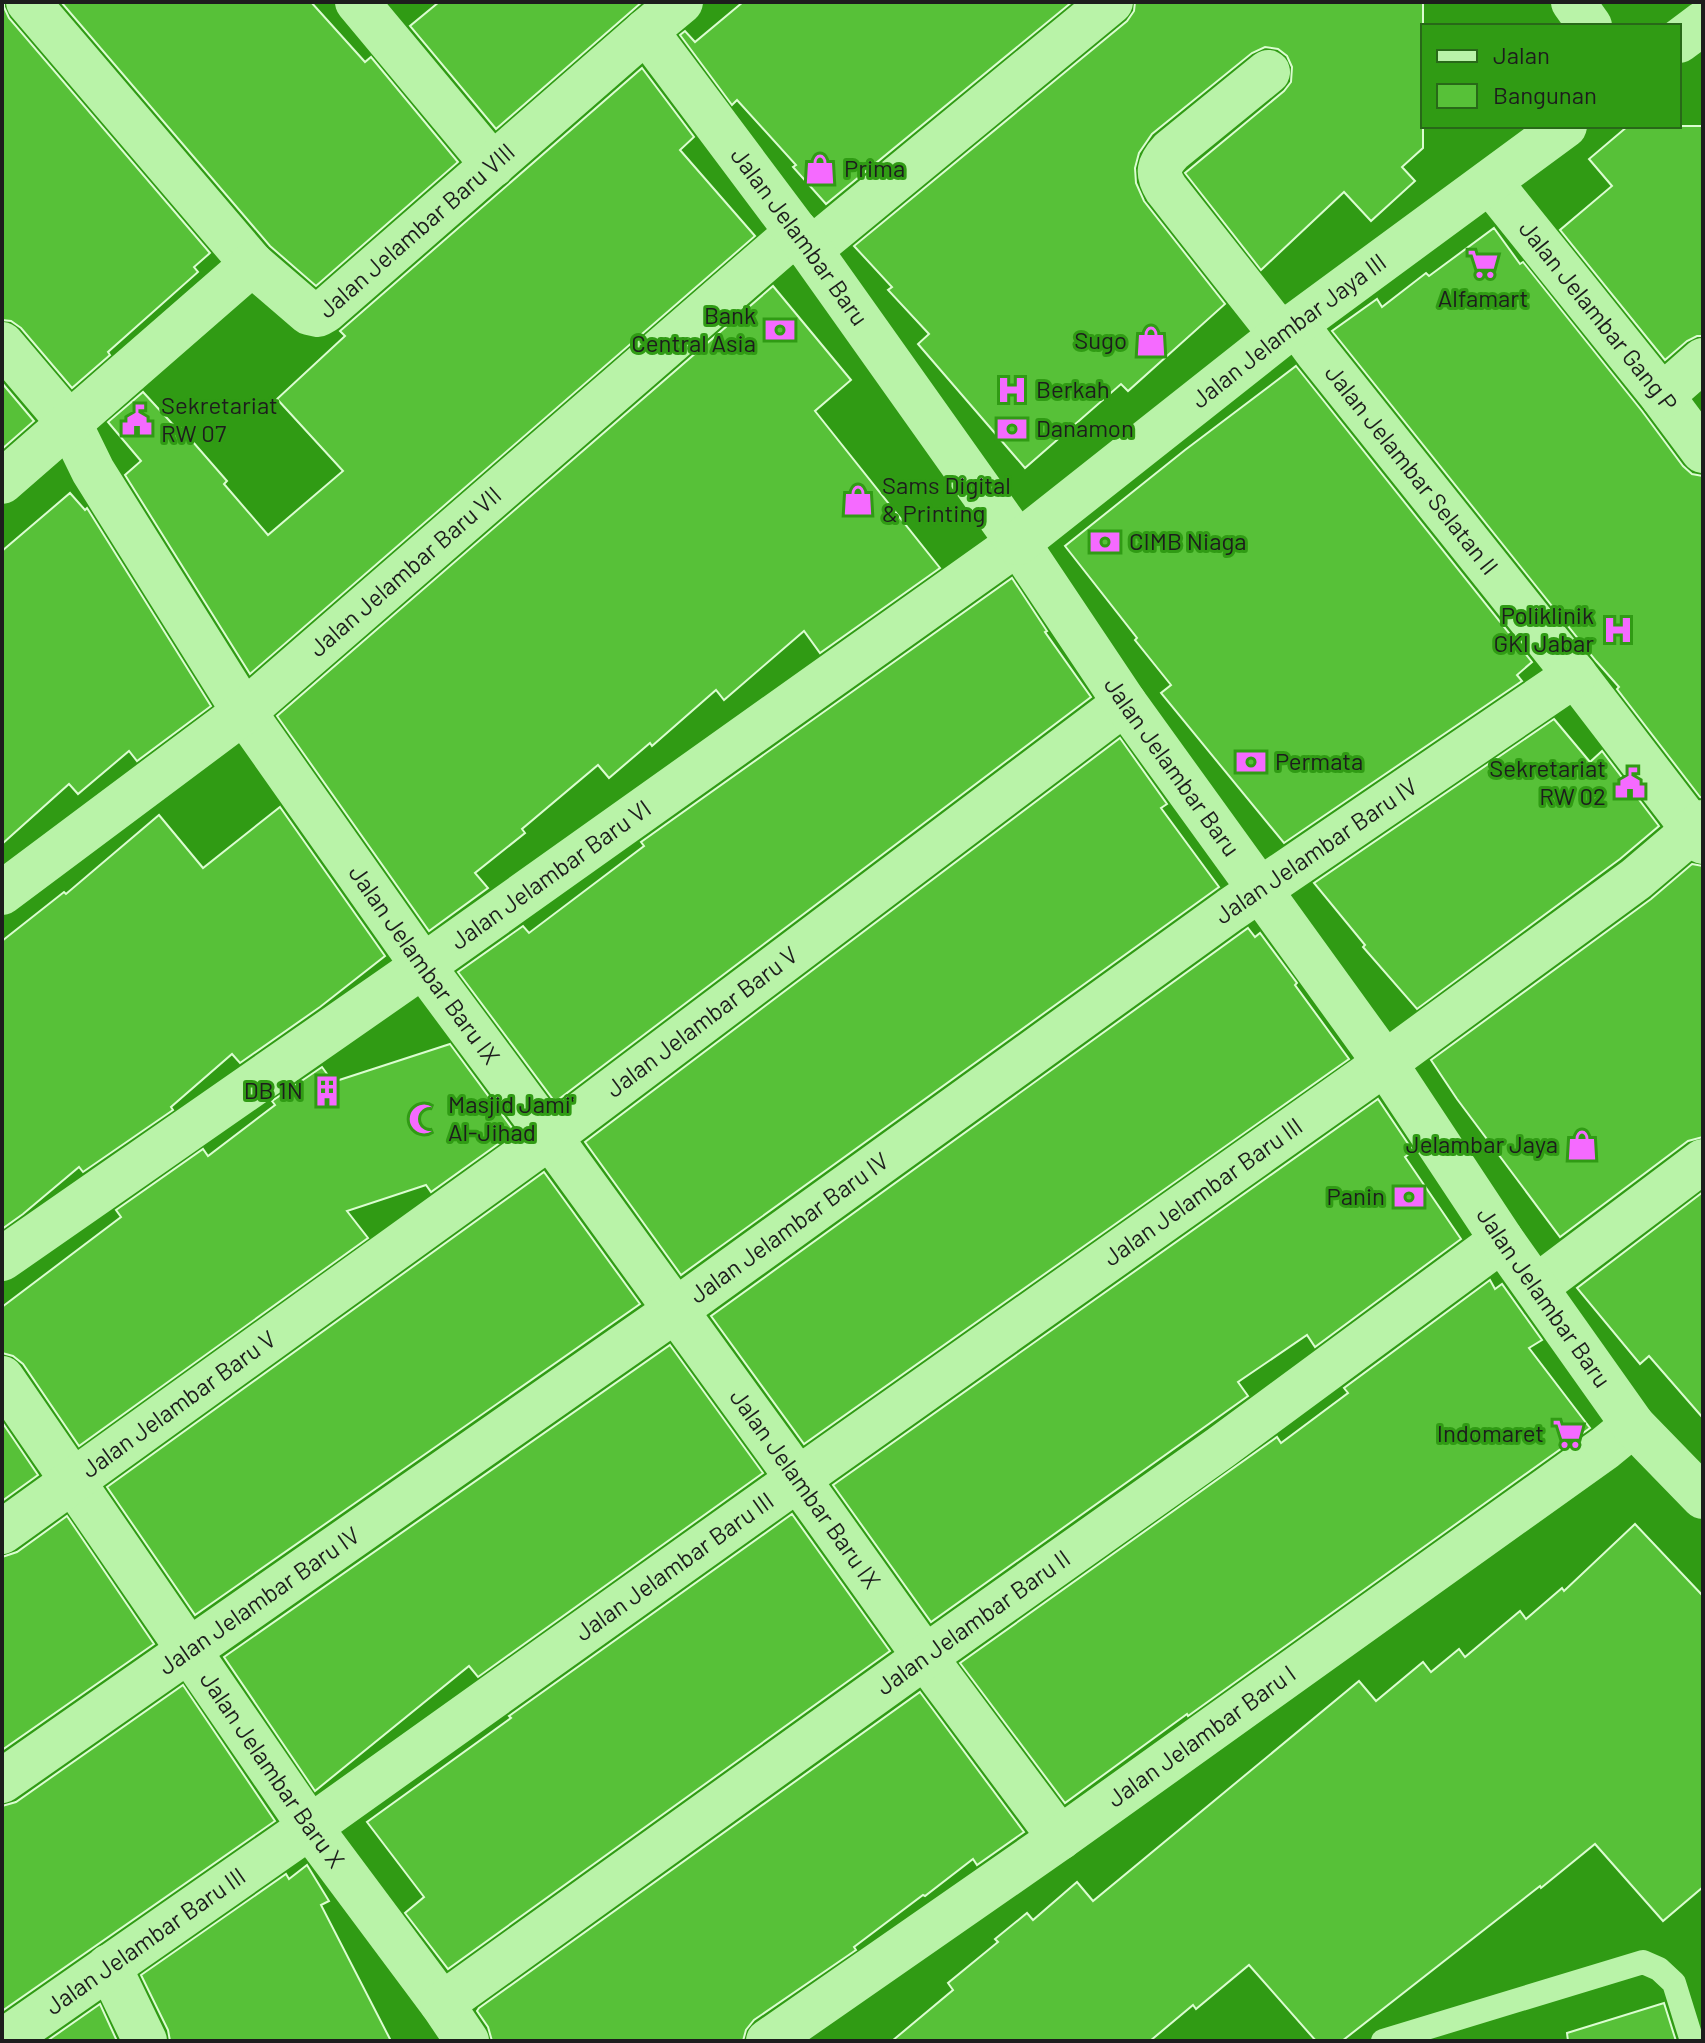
<svg xmlns="http://www.w3.org/2000/svg" width="1705" height="2043" font-family="Barlow,sans-serif">
  <style>
    .building { fill: #57c138; stroke: #dbfdd0; stroke-width: 2 }
    .lines { fill: none; stroke-linecap: round; stroke-linejoin: round }
    .service { stroke: #b9f3a8; stroke-width: 24 }
    .minor { stroke: #b9f3a8; stroke-width: 44 }
    .tertiary { stroke: #b9f3a8; stroke-width: 44 }
    .labels { text-anchor: middle; stroke-width: 6; stroke-linejoin: round; paint-order: stroke }
    .poi-label { font-size: 24px; fill: #1d1d1d; stroke: #309b14; text-anchor: start }
    .street-label { font-size: 24px; fill: #1d1d1d; stroke: #309b14 }
  </style>
  <rect width="100%" height="100%" fill="#309b14"/>
  <g class="building">
    <path d="M2 2H4V7L9 18 210 253 194 267 198 272 108 352 110 355 72 388 21 328 11 321 2 320Z"/>
    <path d="M61 2H311L365 62 371 57 458 162 316 286 270 246Z"/>
    <path d="M439 2H642L496 129 410 26Z"/>
    <path d="M743 2H1072L826 204 793 167 796 165 737 100 732 105 680 35 685 31 695 42Z"/>
    <path d="M1135 2H1423V148L1402 167 1415 181 1371 221 1344 192 1261 270 1185 173 1284 91 1291 82 1292 67 1287 56 1278 49 1265 47 1252 53 1152 134 1139 153 1135 168 1136 183 1144 201 1225 304 1128 391 1121 384 1025 468 918 344 929 334 888 290 892 287 854 246 1127 21 1134 11Z"/>
    <path d="M642 68 694 137 680 150 755 236 250 674 125 475 141 461 108 422 143 392 177 429 180 427 227 481 224 484 268 535 343 471 277 399 345 336 340 331Z"/>
    <path d="M1628 126H1703V336H1697L1687 341 1665 360 1560 230 1612 186 1589 159Z"/>
    <path d="M1494 228 1520 264 1523 262 1642 411 1683 466 1692 474 1703 476V798L1700 797 1617 689 1619 687 1596 661 1332 331 1377 299 1382 307 1426 273 1429 276Z"/>
    <path d="M773 286 851 380 815 411 940 568 820 653 804 631 724 700 716 690 652 746 650 743 609 778 598 765 522 829 525 833 475 873 488 888 429 931 277 716Z"/>
    <path d="M1296 366 1532 662 1517 675 1522 681 1284 843 1161 693 1171 685 1135 640 1137 638 1065 546 1185 450Z"/>
    <path d="M2 383 34 421 2 449Z"/>
    <path d="M70 493 85 510 87 508 211 706 137 761 129 751 78 794 69 784 2 844V551Z"/>
    <path d="M1012 578 1047 631 1045 632 1091 697 555 1102 458 972 523 926 529 933 644 846 641 842Z"/>
    <path d="M1554 719 1590 762 1602 751 1659 826 1620 859 1417 1009 1363 947 1365 945 1314 883Z"/>
    <path d="M1120 738 1167 804 1161 808 1219 887 681 1275 585 1142Z"/>
    <path d="M280 807 385 956 320 1007 240 1063 232 1054 171 1107 173 1110 83 1172 79 1167 23 1214 2 1229V941L64 892 66 894 159 815 203 868Z"/>
    <path d="M1692 864 1703 866V1137L1688 1141 1560 1237 1457 1099 1431 1060 1651 899Z"/>
    <path d="M1248 928 1255 937 1260 933 1297 983 1295 985 1349 1059 804 1444 711 1316Z"/>
    <path d="M450 1044 515 1132 431 1192 426 1185 347 1211 368 1238 79 1446 23 1364 13 1356 2 1353V1307L121 1217 116 1210 203 1149 208 1156 275 1105 272 1101 322 1067 333 1082Z"/>
    <path d="M1378 1099 1413 1151 1405 1157 1461 1239 1315 1347 1307 1335 1238 1382 1248 1396 931 1622 833 1485Z"/>
    <path d="M544 1172 640 1304 195 1615 107 1487Z"/>
    <path d="M1703 1192V1418L1649 1356 1640 1364 1577 1288Z"/>
    <path d="M1490 1280 1495 1289 1502 1284 1542 1340 1529 1348 1590 1428 1188 1716 1187 1714 1065 1803 960 1663 1277 1437 1281 1443 1348 1393 1344 1388Z"/>
    <path d="M670 1345 763 1473 478 1677 469 1666 315 1791 224 1657Z"/>
    <path d="M2 1422 38 1475 2 1501Z"/>
    <path d="M792 1514 890 1651 448 1969 405 1913 424 1897 367 1822 511 1718 509 1716Z"/>
    <path d="M67 1516 154 1644 2 1750V1557L17 1552Z"/>
    <path d="M1635 1524 1703 1596V1887L1663 1921 1595 1844 1541 1888 1540 1886 1342 2041H1316L1249 1965 1196 2009 1193 2005 1150 2041H892L953 1990 948 1983 998 1942 995 1939 1027 1913 1033 1920 1077 1882 1093 1901 1359 1681 1376 1701 1423 1662 1431 1672 1459 1649 1465 1657 1520 1611 1526 1619 1562 1588 1564 1591Z"/>
    <path d="M183 1685 275 1821 2 2011V1806L16 1802Z"/>
    <path d="M920 1692 1024 1832 977 1865 973 1859 925 1896 923 1895 854 1947 856 1950 754 2020 746 2030 743 2041H492L488 2027 477 2011 479 2008Z"/>
    <path d="M307 1865 329 1901 321 1905 391 2041H170L168 2030 141 1975 286 1874 289 1879Z"/>
    <path d="M1664 2003 1676 2041H1568L1567 2033Z"/>
    <path d="M100 2004 117 2041H47Z"/>
  </g>
  <g class="lines">
    <path class="service" d="M1383 2041 1643 1962 1659 1969 1674 1983 1692 2041"/>
    <g class="minor">
      <path d="M28 2 252 264"/>
      <path d="M357 2 493 165"/>
      <path d="M1573 2 1590 26"/>
      <path d="M1268 72 1171 151C1158 165 1156 173 1166 189L1281 335"/>
      <path id="s1" d="M1490 182 1662 396 1703 451"/>
      <path d="M810 250 1111 2"/>
      <path id="s2" d="M1296 324 1316 351 1575 675 1703 842"/>
      <path id="s3" d="M2 344 70 424 93 471 244 712 423 966 550 1137 798 1479 925 1657 1060 1838"/>
      <path d="M1662 396 1703 360"/>
      <path id="s4" d="M2 482 252 264 309 313 318 315 325 311 646 31"/>
      <path id="s5" d="M2 893 244 712 797 232"/>
      <path id="s6" d="M2 1259 423 966 1018 543"/>
      <path d="M1536 1287 1703 1161"/>
      <path id="s7" d="M2 1378 310 1827 442 2004 467 2041"/>
      <path id="s8" d="M2 1532 550 1137 1125 703"/>
      <path id="s9" d="M2 1781 676 1310 1230 910 1575 675"/>
      <path d="M109 1966 145 2041"/>
      <path id="s10" d="M442 2004 925 1657 1220 1448 1502 1240"/>
      <path id="s11" d="M3 2041 310 1827 798 1479 1363 1079 1636 879 1703 822"/>
      <path id="s12" d="M768 2041 1060 1838 1605 1448 1633 1425"/>
    </g>
    <g class="tertiary">
      <path id="s13" d="M681 2 646 31 810 250 1018 543 1125 703 1385 1063 1502 1240 1633 1425 1703 1497"/>
      <path d="M1679 41 1703 23"/>
      <path id="s14" d="M1018 543 1281 335 1565 126"/>
    </g>
  </g>
  <defs>
    <g id="shop-bare" transform="scale(2.4)"><path d="M-5-2.5h2.3a2.7 3.5 0 0 1 5.4 0H5L5.5 6h-11ZM-1.5-2.5h3a1.5 2.3 0 0 0-3 0Z" fill="#f56aff" stroke="#309b14" stroke-width="2.5" paint-order="stroke"/></g>
    <g id="supermarket-bare" transform="scale(2.4)"><path d="M-6-5.5h2.5l.6 2H6L4.5 2H-2.5L-4.4-4H-6ZM-1.5 3.2a1.3 1.3 0 1 0 .1 0ZM3 3.2a1.3 1.3 0 1 0 .1 0Z" fill="#f56aff" stroke="#309b14" stroke-width="2.5" paint-order="stroke"/></g>
    <g id="bank-bare" transform="scale(2.4)"><path d="M-6-4H6V4H-6ZM0-2.3a2.3 2.3 0 1 0 0 4.6a2.3 2.3 0 1 0 0-4.6Z" fill="#f56aff" stroke="#309b14" stroke-width="2.5" paint-order="stroke"/></g>
    <g id="hospital-bare" transform="scale(2.4)"><path d="M-5-5h3v3.5h4V-5h3V5h-3V1.5h-4V5h-3Z" fill="#f56aff" stroke="#309b14" stroke-width="2.5" paint-order="stroke"/></g>
    <g id="civic-bare" transform="scale(2.4)"><path d="M-.6-6.5H3V-4.5H.6V-3L4-1V1h2V6H-6V1h2V-1L-.6-3ZM-1.2 2.5V6h2.4V2.5Z" fill="#f56aff" stroke="#309b14" stroke-width="2.5" paint-order="stroke"/></g>
    <g id="building-bare" transform="scale(2.4)"><path d="M-4-6H4V6H1V3H-1V6H-4ZM-2.5-4.3h1.7v1.8h-1.7ZM.8-4.3h1.7v1.8H.8ZM-2.5-1h1.7V.8h-1.7ZM.8-1h1.7V.8H.8Z" fill="#f56aff" stroke="#309b14" stroke-width="2.5" paint-order="stroke"/></g>
    <g id="mosque-bare" transform="scale(2.4)"><path d="M3.5-4.9A6 6 0 1 0 3.5 4.9A5 5 0 1 1 3.5-4.9Z" fill="#f56aff" stroke="#309b14" stroke-width="2.5" paint-order="stroke"/></g>
  </defs>
  <g fill-rule="evenodd">
    <use href="#shop-bare" x="820" y="169"/>
    <use href="#supermarket-bare" x="1483" y="264"/>
    <use href="#bank-bare" x="780" y="330"/>
    <use href="#shop-bare" x="1151" y="341"/>
    <use href="#hospital-bare" x="1012" y="390"/>
    <use href="#civic-bare" x="137" y="420"/>
    <use href="#bank-bare" x="1012" y="429"/>
    <use href="#shop-bare" x="858" y="500"/>
    <use href="#bank-bare" x="1105" y="542"/>
    <use href="#hospital-bare" x="1618" y="630"/>
    <use href="#bank-bare" x="1251" y="762"/>
    <use href="#civic-bare" x="1630" y="783"/>
    <use href="#building-bare" x="327" y="1091"/>
    <use href="#mosque-bare" x="424" y="1119"/>
    <use href="#shop-bare" x="1582" y="1145"/>
    <use href="#bank-bare" x="1409" y="1197"/>
    <use href="#supermarket-bare" x="1568" y="1434"/>
  </g>
  <g class="labels">
    <g class="poi-label">
      <text x="844" y="177">Prima</text>
      <text x="1483" y="307" text-anchor="middle">Alfamart</text>
      <text x="756" y="324" text-anchor="end">Bank<tspan x="756" dy="28">Central Asia</tspan></text>
      <text x="1127" y="349" text-anchor="end">Sugo</text>
      <text x="1036" y="398">Berkah</text>
      <text x="161" y="414">Sekretariat<tspan x="161" dy="28">RW 07</tspan></text>
      <text x="1036" y="437">Danamon</text>
      <text x="882" y="494">Sams Digital<tspan x="882" dy="28">&amp; Printing</tspan></text>
      <text x="1129" y="550">CIMB Niaga</text>
      <text x="1594" y="624" text-anchor="end">Poliklinik<tspan x="1594" dy="28">GKI Jabar</tspan></text>
      <text x="1275" y="770">Permata</text>
      <text x="1606" y="777" text-anchor="end">Sekretariat<tspan x="1606" dy="28">RW 02</tspan></text>
      <text x="303" y="1099" text-anchor="end">DB 1N</text>
      <text x="448" y="1113">Masjid Jami'<tspan x="448" dy="28">Al-Jihad</tspan></text>
      <text x="1558" y="1153" text-anchor="end">Jelambar Jaya</text>
      <text x="1385" y="1205" text-anchor="end">Panin</text>
      <text x="1544" y="1442" text-anchor="end">Indomaret</text>
    </g>
    <g class="street-label">
      <text dy="8" stroke="none"><textPath href="#s4" startOffset="546">Jalan Jelambar Baru VIII</textPath></text>
      <text dy="8" stroke="none"><textPath href="#s13" startOffset="302">Jalan Jelambar Baru</textPath></text>
      <text dy="8" stroke="none"><textPath href="#s1" startOffset="172">Jalan Jelambar Gang P</textPath></text>
      <text dy="8" stroke="none"><textPath href="#s14" startOffset="344">Jalan Jelambar Jaya III</textPath></text>
      <text dy="8" stroke="none"><textPath href="#s2" startOffset="186">Jalan Jelambar Selatan II</textPath></text>
      <text dy="8" stroke="none"><textPath href="#s5" startOffset="516">Jalan Jelambar Baru VII</textPath></text>
      <text dy="8" stroke="none"><textPath href="#s13" startOffset="950">Jalan Jelambar Baru</textPath></text>
      <text dy="8" stroke="none"><textPath href="#s9" startOffset="1610">Jalan Jelambar Baru IV</textPath></text>
      <text dy="8" stroke="none"><textPath href="#s6" startOffset="670">Jalan Jelambar Baru VI</textPath></text>
      <text dy="8" stroke="none"><textPath href="#s3" startOffset="752">Jalan Jelambar Baru IX</textPath></text>
      <text dy="8" stroke="none"><textPath href="#s8" startOffset="866">Jalan Jelambar Baru V</textPath></text>
      <text dy="8" stroke="none"><textPath href="#s11" startOffset="1470">Jalan Jelambar Baru III</textPath></text>
      <text dy="8" stroke="none"><textPath href="#s9" startOffset="962">Jalan Jelambar Baru IV</textPath></text>
      <text dy="8" stroke="none"><textPath href="#s13" startOffset="1598">Jalan Jelambar Baru</textPath></text>
      <text dy="8" stroke="none"><textPath href="#s8" startOffset="218">Jalan Jelambar Baru V</textPath></text>
      <text dy="8" stroke="none"><textPath href="#s3" startOffset="1400">Jalan Jelambar Baru IX</textPath></text>
      <text dy="8" stroke="none"><textPath href="#s11" startOffset="822">Jalan Jelambar Baru III</textPath></text>
      <text dy="8" stroke="none"><textPath href="#s9" startOffset="314">Jalan Jelambar Baru IV</textPath></text>
      <text dy="8" stroke="none"><textPath href="#s10" startOffset="654">Jalan Jelambar Baru II</textPath></text>
      <text dy="8" stroke="none"><textPath href="#s12" startOffset="530">Jalan Jelambar Baru I</textPath></text>
      <text dy="8" stroke="none"><textPath href="#s7" startOffset="476">Jalan Jelambar Baru X</textPath></text>
      <text dy="8" stroke="none"><textPath href="#s11" startOffset="174">Jalan Jelambar Baru III</textPath></text>
    </g>
  </g>
  <rect width="1705" height="2043" fill="none" stroke="#1d1d1d" stroke-width="8"/>
  <rect x="1421" y="24" width="260" height="104" fill="#309b14" stroke="#286918" stroke-width="2"/>
  <rect x="1437" y="50" width="40" height="12" fill="#b9f3a8" stroke="#286918" stroke-width="2"/>
  <text x="1493" y="64" font-size="24" fill="#1d1d1d">Jalan</text>
  <rect x="1437" y="84" width="40" height="24" fill="#57c138" stroke="#286918" stroke-width="2"/>
  <text x="1493" y="104" font-size="24" fill="#1d1d1d">Bangunan</text>
</svg>
